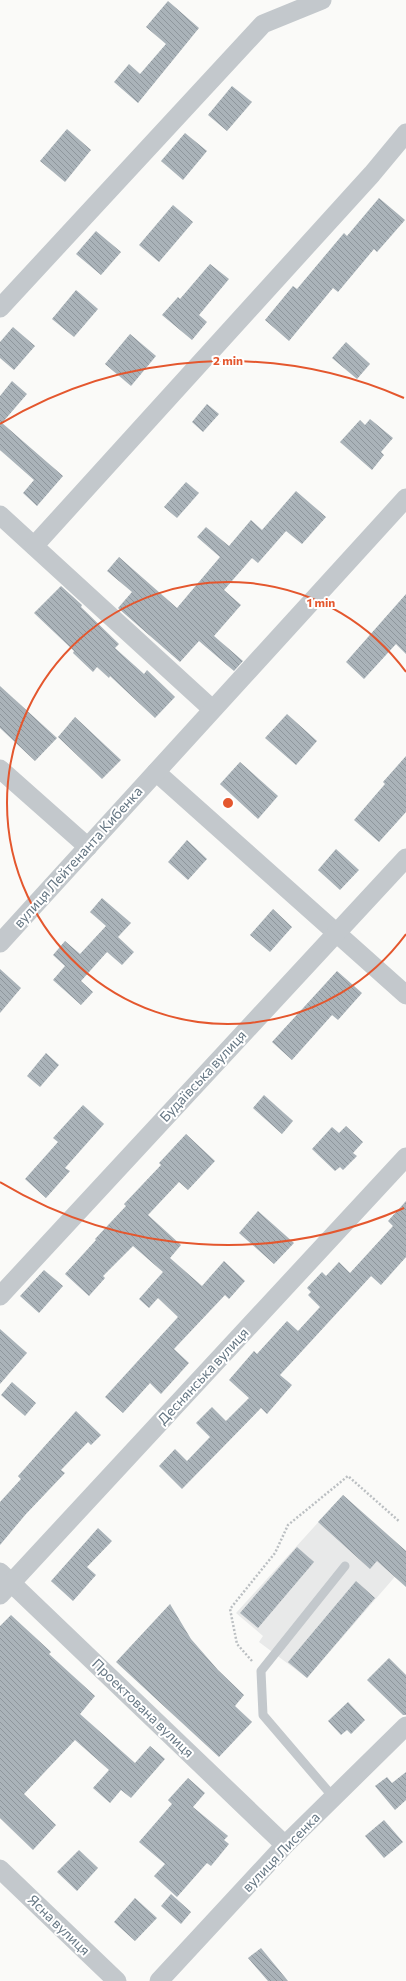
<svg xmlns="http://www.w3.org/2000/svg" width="406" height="1981" font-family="Commissioner,sans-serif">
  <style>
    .built { fill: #e8e9e9 }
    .building { fill: url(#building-back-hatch) }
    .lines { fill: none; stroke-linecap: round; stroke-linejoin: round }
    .path { stroke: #bbbfc2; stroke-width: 2.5; stroke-dasharray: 2 2; stroke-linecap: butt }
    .lane { stroke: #c3c8cc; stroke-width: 9 }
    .street { stroke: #c3c8cc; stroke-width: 19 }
    .ring { fill: none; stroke: #e4572e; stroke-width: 2 }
    .labels { text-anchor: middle; stroke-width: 4; stroke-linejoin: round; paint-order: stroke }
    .street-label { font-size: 14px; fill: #657683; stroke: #fff }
    .centre { fill: #e4572e; stroke: #fff; stroke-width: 2 }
    .ring-label { font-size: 12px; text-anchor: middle; font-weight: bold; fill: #e4572e; stroke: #fff; stroke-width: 4; stroke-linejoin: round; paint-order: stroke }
  </style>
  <defs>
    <pattern id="building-back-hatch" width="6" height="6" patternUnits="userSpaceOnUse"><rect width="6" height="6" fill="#aab3b9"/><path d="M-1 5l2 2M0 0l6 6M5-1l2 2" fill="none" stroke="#8e969c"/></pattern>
  </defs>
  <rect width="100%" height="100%" fill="#fafaf8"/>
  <path class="built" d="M343 1495 406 1551V1564L307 1678 259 1642 263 1636 236 1613Z"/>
  <g class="building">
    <path d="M168 1 199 28 138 103 114 82 129 64 140 74 166 44 146 27Z"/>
    <path d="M232 86 252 102 227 131 208 115Z"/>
    <path d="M67 129 91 150 65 182 40 161Z"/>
    <path d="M185 133 207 151 183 180 161 161Z"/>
    <path d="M379 198 405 220 377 252 374 249 338 292 333 288 289 341 265 320 293 286 297 289 344 233 347 236Z"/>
    <path d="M173 205 193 222 159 262 139 245Z"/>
    <path d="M96 231 121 252 101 275 76 254Z"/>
    <path d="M210 264 229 279 199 315 207 322 192 340 162 315 178 297 180 299Z"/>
    <path d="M76 290 98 309 74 337 52 319Z"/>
    <path d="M13 327 35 346 14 370 0 358V342Z"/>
    <path d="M130 334 156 356 131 386 105 364Z"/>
    <path d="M346 342 370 364 357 379 332 358Z"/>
    <path d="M12 381 27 394 2 423 63 476 37 506 23 493 34 480 0 450V396Z"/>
    <path d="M207 404 219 414 203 432 192 422Z"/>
    <path d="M370 419 393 438 381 452 384 455 372 470 340 442 360 420 365 425Z"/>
    <path d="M186 482 199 493 177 518 164 507Z"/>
    <path d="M296 491 326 517 302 544 286 531 258 563 252 558 224 590 241 605 214 636 243 661 234 671 199 641 180 662 118 608 132 592 107 571 119 557 177 608 220 557 197 537 206 527 229 546 251 520 262 530Z"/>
    <path d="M61 586 82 605 81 607 119 644 115 648 144 674 147 670 175 697 155 718 110 676 109 678 97 667 93 672 73 653 74 651 34 613Z"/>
    <path d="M406 594V654L396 644 364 679 346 662Z"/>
    <path d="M0 686 57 738 35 761 0 728Z"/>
    <path d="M287 714 317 741 296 765 265 738Z"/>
    <path d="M75 717 121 760 102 779 58 737Z"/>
    <path d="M406 756V812L379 842 354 820 385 784 383 782Z"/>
    <path d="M240 762 278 796 258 819 220 784Z"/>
    <path d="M187 840 207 859 188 880 168 862Z"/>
    <path d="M336 849 359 870 340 890 318 870Z"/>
    <path d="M102 898 131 923 118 937 134 952 122 965 107 952 81 981 93 992 81 1005 53 980 65 966 53 955 65 941 80 954 106 926 90 912Z"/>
    <path d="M273 909 292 927 270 952 250 935Z"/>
    <path d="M0 969 21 988 0 1013Z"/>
    <path d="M337 971 362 993 338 1020 332 1015 292 1060 272 1042Z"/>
    <path d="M46 1053 59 1065 40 1087 27 1076Z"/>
    <path d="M264 1095 293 1121 282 1134 253 1108Z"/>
    <path d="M83 1105 104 1124 65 1168 70 1171 46 1198 25 1179 58 1142 53 1138Z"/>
    <path d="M346 1126 363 1142 353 1153 357 1156 343 1170 340 1167 335 1171 312 1149 332 1127 339 1133Z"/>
    <path d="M186 1134 215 1161 188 1190 179 1182 148 1215 181 1245 170 1258 202 1286 224 1261 245 1281 229 1299 225 1295 174 1349 189 1363 161 1394 150 1383 123 1413 105 1397 178 1317 158 1298 149 1308 139 1299 163 1272 133 1246 103 1276 105 1278 89 1296 65 1274 96 1240 95 1239 126 1206 124 1204 161 1165 159 1163Z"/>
    <path d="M406 1201V1257L381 1285 371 1276 280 1375 292 1385 267 1414 261 1408 182 1489 159 1466 175 1449 187 1461 210 1437 196 1423 212 1407 226 1421 249 1398 229 1380 254 1351 257 1354 287 1321 298 1331 320 1307 308 1295 311 1292 307 1288 322 1272 326 1276 339 1262 350 1273 393 1226 388 1221Z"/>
    <path d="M258 1211 294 1243 274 1264 239 1233Z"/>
    <path d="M44 1270 63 1286 39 1313 20 1296Z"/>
    <path d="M0 1329 27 1353 0 1384Z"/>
    <path d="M12 1382 36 1403 25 1416 1 1395Z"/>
    <path d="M76 1411 101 1435 91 1445 88 1442 61 1470 65 1473 26 1514 0 1545V1502L21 1479 18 1476Z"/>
    <path d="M343 1495 406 1551V1587L377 1561 370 1569 318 1522Z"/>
    <path d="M98 1528 112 1541 87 1567 96 1575 73 1601 51 1581Z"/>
    <path d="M297 1547 314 1562 258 1628 240 1613Z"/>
    <path d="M356 1581 375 1598 307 1678 288 1662Z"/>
    <path d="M170 1604 191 1639 218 1670 244 1695 235 1706 252 1722 219 1757 116 1662Z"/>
    <path d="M11 1615 51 1652 49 1654 95 1696 80 1714 135 1763 150 1746 165 1759 131 1798 121 1790 110 1803 93 1788 109 1770 75 1740 24 1794 56 1825 33 1850 0 1818V1626Z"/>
    <path d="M389 1658 406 1675V1715H403L367 1680Z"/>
    <path d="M348 1702 365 1720 351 1734 347 1730 341 1735 328 1721Z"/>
    <path d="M406 1772V1800L395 1810 375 1786 387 1777 392 1783Z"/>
    <path d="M188 1778 205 1793 193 1807 228 1836 224 1840 229 1844 211 1866 207 1863 177 1897 154 1876 165 1864 139 1842 172 1804 168 1800Z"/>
    <path d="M384 1820 403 1842 384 1858 365 1836Z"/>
    <path d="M79 1850 98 1868 77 1891 57 1872Z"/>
    <path d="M171 1894 191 1912 181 1924 161 1906Z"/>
    <path d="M135 1898 157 1918 135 1941 114 1922Z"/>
    <path d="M261 1948 288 1981H268L248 1958Z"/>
  </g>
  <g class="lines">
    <path class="path" d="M252 1661 237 1644 230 1609 275 1553 288 1525 348 1476 400 1522"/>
    <path class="lane" d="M334 1798 263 1715 261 1671 345 1566"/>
    <g class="street">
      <path d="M0 308 263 24 322 0"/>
      <path d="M0 515 212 709"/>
      <path d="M34 546 372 174 406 133"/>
      <path d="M0 769 88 847"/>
      <path d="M156 772 406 995"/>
      <path d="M0 943 406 498"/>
      <path d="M0 1296 406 858"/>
      <path d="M0 1572 285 1845"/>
      <path d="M0 1595 406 1157"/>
      <path d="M0 1869 117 1981"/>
      <path d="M159 1981 285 1845 406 1726"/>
    </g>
  </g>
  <g class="ring">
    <path d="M406 934A221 221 0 1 1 406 672"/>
    <path d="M404 1208A442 442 0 0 1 0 1182M0 424A442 442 0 0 1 404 398"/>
  </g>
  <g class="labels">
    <g class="street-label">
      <text transform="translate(78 857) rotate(-48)" y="5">вулиця Лейтенанта Кибенка</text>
      <text transform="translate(203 1076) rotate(-47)" y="5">Будаївська вулиця</text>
      <text transform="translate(203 1376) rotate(-47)" y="5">Деснянська вулиця</text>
      <text transform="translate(143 1708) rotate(44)" y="5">Проектована вулиця</text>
      <text transform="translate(281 1852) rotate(-46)" y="5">вулиця Лисенка</text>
      <text transform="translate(59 1925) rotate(44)" y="5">Ясна вулиця</text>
    </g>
  </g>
  <circle cx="228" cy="803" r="6" class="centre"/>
  <g class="ring-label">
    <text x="228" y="365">2 min</text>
    <text x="321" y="607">1 min</text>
  </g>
</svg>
